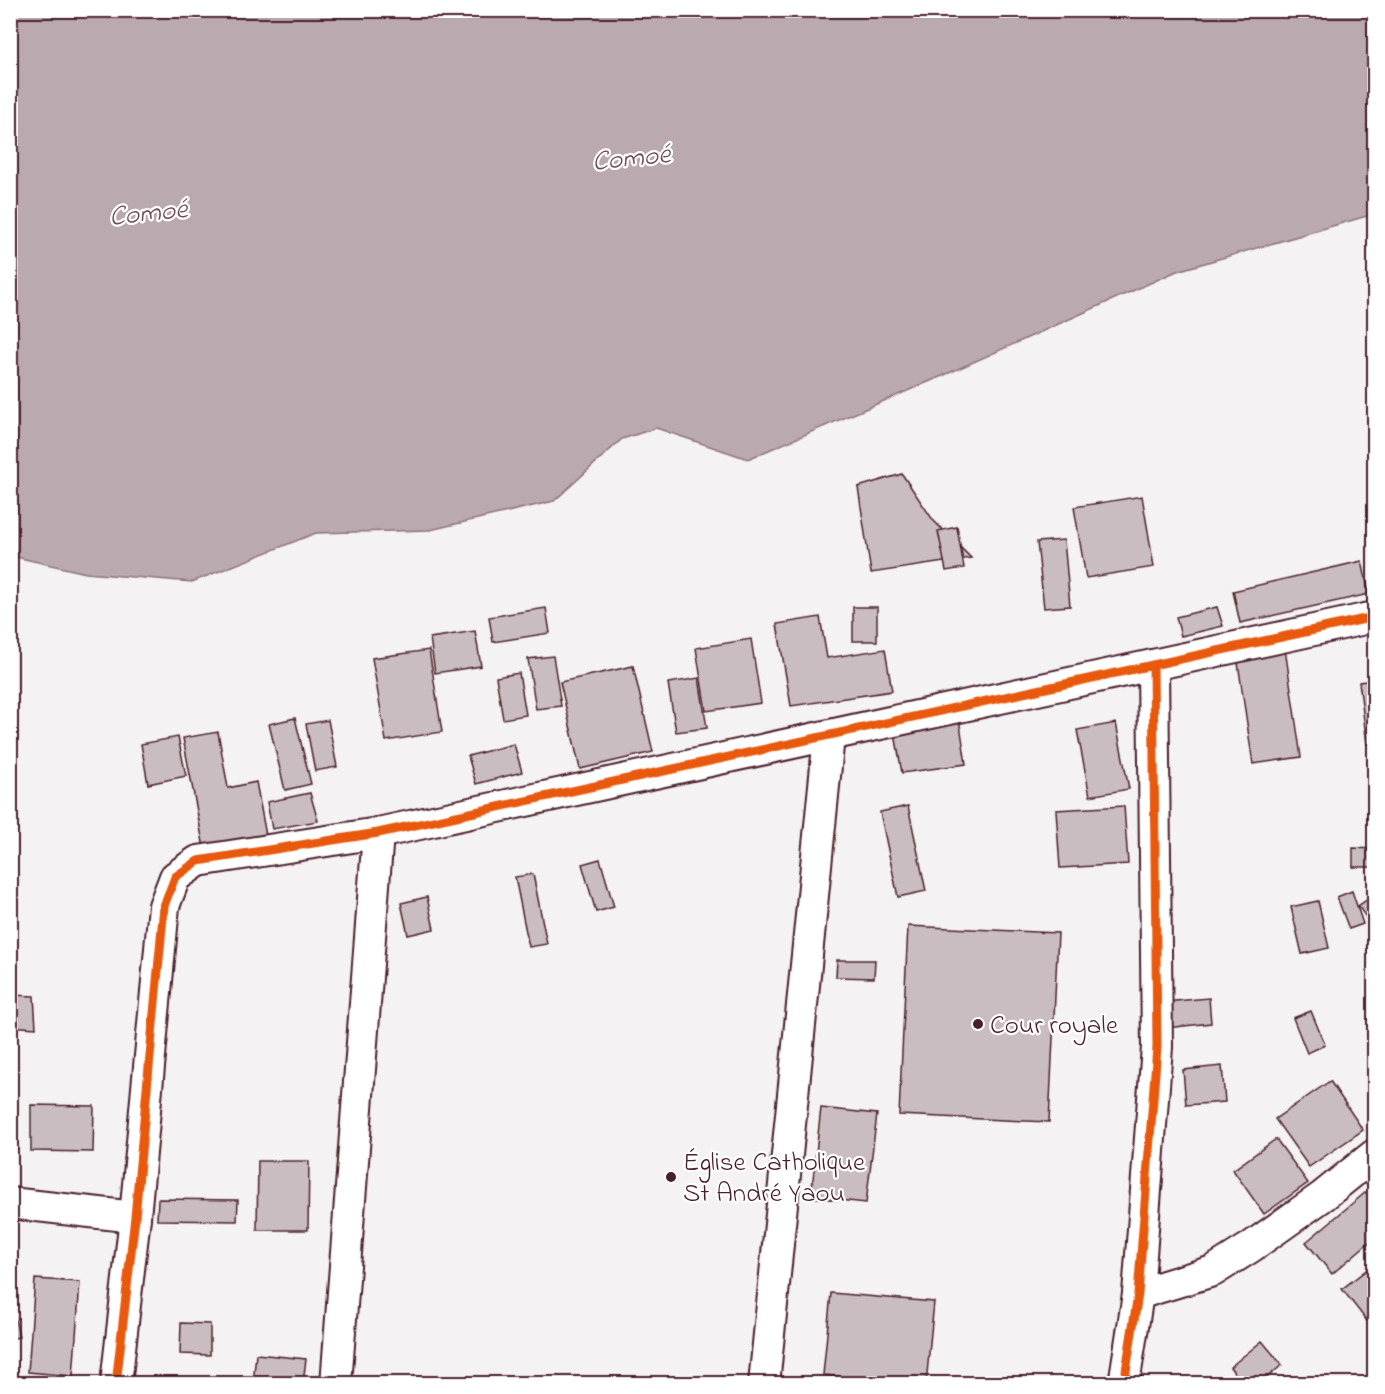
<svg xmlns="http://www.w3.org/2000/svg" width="1385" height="1394" font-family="'Indie Flower',sans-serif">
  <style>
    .water { fill: #baa9ae; stroke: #8d727a; stroke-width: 1.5 }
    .building { fill: #cabdc1; stroke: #4a1f2b; stroke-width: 1.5 }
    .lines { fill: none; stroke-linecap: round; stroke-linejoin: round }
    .minor-casing { stroke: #4a1f2b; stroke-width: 34 }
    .minor { stroke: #fff; stroke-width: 30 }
    .cycleway-casing { stroke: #fff; stroke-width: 13 }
    .cycleway { stroke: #e8590c; stroke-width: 9 }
    .poi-dot { fill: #4a1f2b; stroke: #fff; stroke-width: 2 }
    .labels { text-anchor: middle; stroke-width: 4.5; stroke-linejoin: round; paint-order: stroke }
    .poi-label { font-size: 27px; fill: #4a1f2b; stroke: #fff; text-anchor: start }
    .water-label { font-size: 28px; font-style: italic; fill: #714f59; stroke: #fff }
  </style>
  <rect width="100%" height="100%" fill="#f4f2f2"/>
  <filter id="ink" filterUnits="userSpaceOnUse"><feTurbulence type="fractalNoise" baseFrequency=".0167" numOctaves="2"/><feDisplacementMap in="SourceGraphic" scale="12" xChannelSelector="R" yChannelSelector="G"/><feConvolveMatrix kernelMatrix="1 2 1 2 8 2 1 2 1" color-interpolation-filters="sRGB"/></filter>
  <g filter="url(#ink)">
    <path class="water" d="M11 10 1374 11V214L1177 271 940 377 748 459 656 428 622 439 554 501 430 530 316 533 192 582 86 573 11 556Z"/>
    <g class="building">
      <path d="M902 474 933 520 971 558 871 573 858 487Z"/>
      <path d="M1142 496 1154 567 1086 578 1074 507Z"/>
      <path d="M957 527 964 568 946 571 938 531Z"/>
      <path d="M1064 540 1070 606 1044 608 1037 542Z"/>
      <path d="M1362 561 1369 594 1240 623 1233 591Z"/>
      <rect x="853" y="607" width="24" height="34"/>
      <path d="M1217 607 1223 626 1181 636 1176 617Z"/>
      <path d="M546 608 550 633 493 642 489 617Z"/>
      <path d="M820 617 827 658 885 649 892 691 791 706 777 624Z"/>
      <path d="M475 631 481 666 435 673 430 638Z"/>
      <path d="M751 639 761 703 706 711 696 648Z"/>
      <path d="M1285 649 1301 757 1253 764 1237 656Z"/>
      <path d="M429 650 442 732 386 741 372 658Z"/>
      <path d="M553 656 561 706 536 709 528 659Z"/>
      <path d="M633 666 653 752 580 769 560 682Z"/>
      <path d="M519 673 526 715 503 719 496 677Z"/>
      <path d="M699 678 707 728 676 732 668 683Z"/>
      <path d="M1374 680V743L1367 744 1359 682Z"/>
      <path d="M295 718 311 784 285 790 269 724Z"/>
      <path d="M959 718 966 764 902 773 894 728Z"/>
      <path d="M328 720 337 767 315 771 306 724Z"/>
      <path d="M1116 723 1129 789 1090 796 1077 730Z"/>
      <path d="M218 732 228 788 256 782 267 841 205 853 183 738Z"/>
      <path d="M178 737 186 776 148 784 141 744Z"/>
      <path d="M514 744 522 772 476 784 468 756Z"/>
      <path d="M310 793 318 821 272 829 267 802Z"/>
      <path d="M908 806 926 891 898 897 880 812Z"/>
      <path d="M1124 806 1128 864 1060 868 1056 810Z"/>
      <path d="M1353 848 1374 849V867H1353Z"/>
      <path d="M600 859 614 907 596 912 582 864Z"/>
      <path d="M533 874 547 944 529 947 515 877Z"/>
      <path d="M1352 891 1363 924 1349 929 1337 897Z"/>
      <path d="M1374 895V928L1358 906Z"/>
      <path d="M427 897 434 929 408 935 401 903Z"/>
      <path d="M1318 901 1329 948 1302 954 1291 907Z"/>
      <path d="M908 926 1058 933 1049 1122 899 1115Z"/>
      <path d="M837 960H875L874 978 836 977Z"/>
      <path d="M10 995 34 996 36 1028 10 1026Z"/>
      <path d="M1209 998 1211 1023 1166 1028 1164 1002Z"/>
      <path d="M1311 1011 1325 1045 1307 1053 1293 1018Z"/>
      <path d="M1222 1066 1225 1102 1186 1105 1183 1070Z"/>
      <path d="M1330 1081 1363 1130 1309 1167 1275 1119Z"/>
      <path d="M31 1105 94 1106 93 1152 31 1151Z"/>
      <path d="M821 1108 877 1114 866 1203 811 1197Z"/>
      <path d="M1276 1139 1308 1183 1264 1214 1233 1170Z"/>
      <path d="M258 1161H309L308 1230H257Z"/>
      <path d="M1366 1192 1374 1201V1238L1332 1274 1306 1242Z"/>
      <path d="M158 1199 238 1200 237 1221 157 1220Z"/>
      <path d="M1374 1264V1330L1342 1289Z"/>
      <path d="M35 1279 80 1282 73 1376 28 1372Z"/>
      <path d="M831 1293 934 1302 926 1384 823 1375Z"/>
      <path d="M10 1294 19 1337 10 1339Z"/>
      <path d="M181 1323 210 1324V1355L180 1354Z"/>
      <path d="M1262 1341 1282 1365 1259 1384H1243L1230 1367Z"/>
      <path d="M256 1354 306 1359 303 1384H253Z"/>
    </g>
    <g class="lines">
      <g class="minor-casing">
        <g id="minor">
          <path d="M10 1203 135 1217"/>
          <path d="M1138 1294 1213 1271 1251 1247 1323 1196 1374 1155"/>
          <path d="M116 1384 135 1217 164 906 175 877 198 861 378 833 1374 617"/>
          <path d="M336 1384 378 833"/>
          <path d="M764 1384 829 736"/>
          <path d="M1124 1384 1138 1294 1157 1047 1153 665"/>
        </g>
      </g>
      <use href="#minor" class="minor"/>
      <g class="cycleway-casing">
        <g id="cycleway">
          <path d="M116 1384 135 1217 164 906 175 877 198 861 378 833 1374 617"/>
          <path d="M1124 1384 1138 1294 1157 1047 1153 665"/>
        </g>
      </g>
      <use href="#cycleway" class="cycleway"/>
    </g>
  </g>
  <g class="poi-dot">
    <circle cx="978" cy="1024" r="6"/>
    <circle cx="671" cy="1177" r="6"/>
  </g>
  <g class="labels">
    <g class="poi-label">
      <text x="990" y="1033">Cour royale</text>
      <text x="683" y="1170">Église Catholique<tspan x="683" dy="31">St André Yaou</tspan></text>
    </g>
    <g class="water-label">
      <text transform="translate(631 156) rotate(-6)" y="10">Comoé</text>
      <text transform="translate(148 211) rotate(-6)" y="10">Comoé</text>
    </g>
  </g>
  <rect width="1385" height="1394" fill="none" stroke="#fff" stroke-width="36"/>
  <rect x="18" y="18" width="1349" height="1358" fill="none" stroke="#4a1f2b" stroke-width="2" filter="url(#ink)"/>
</svg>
